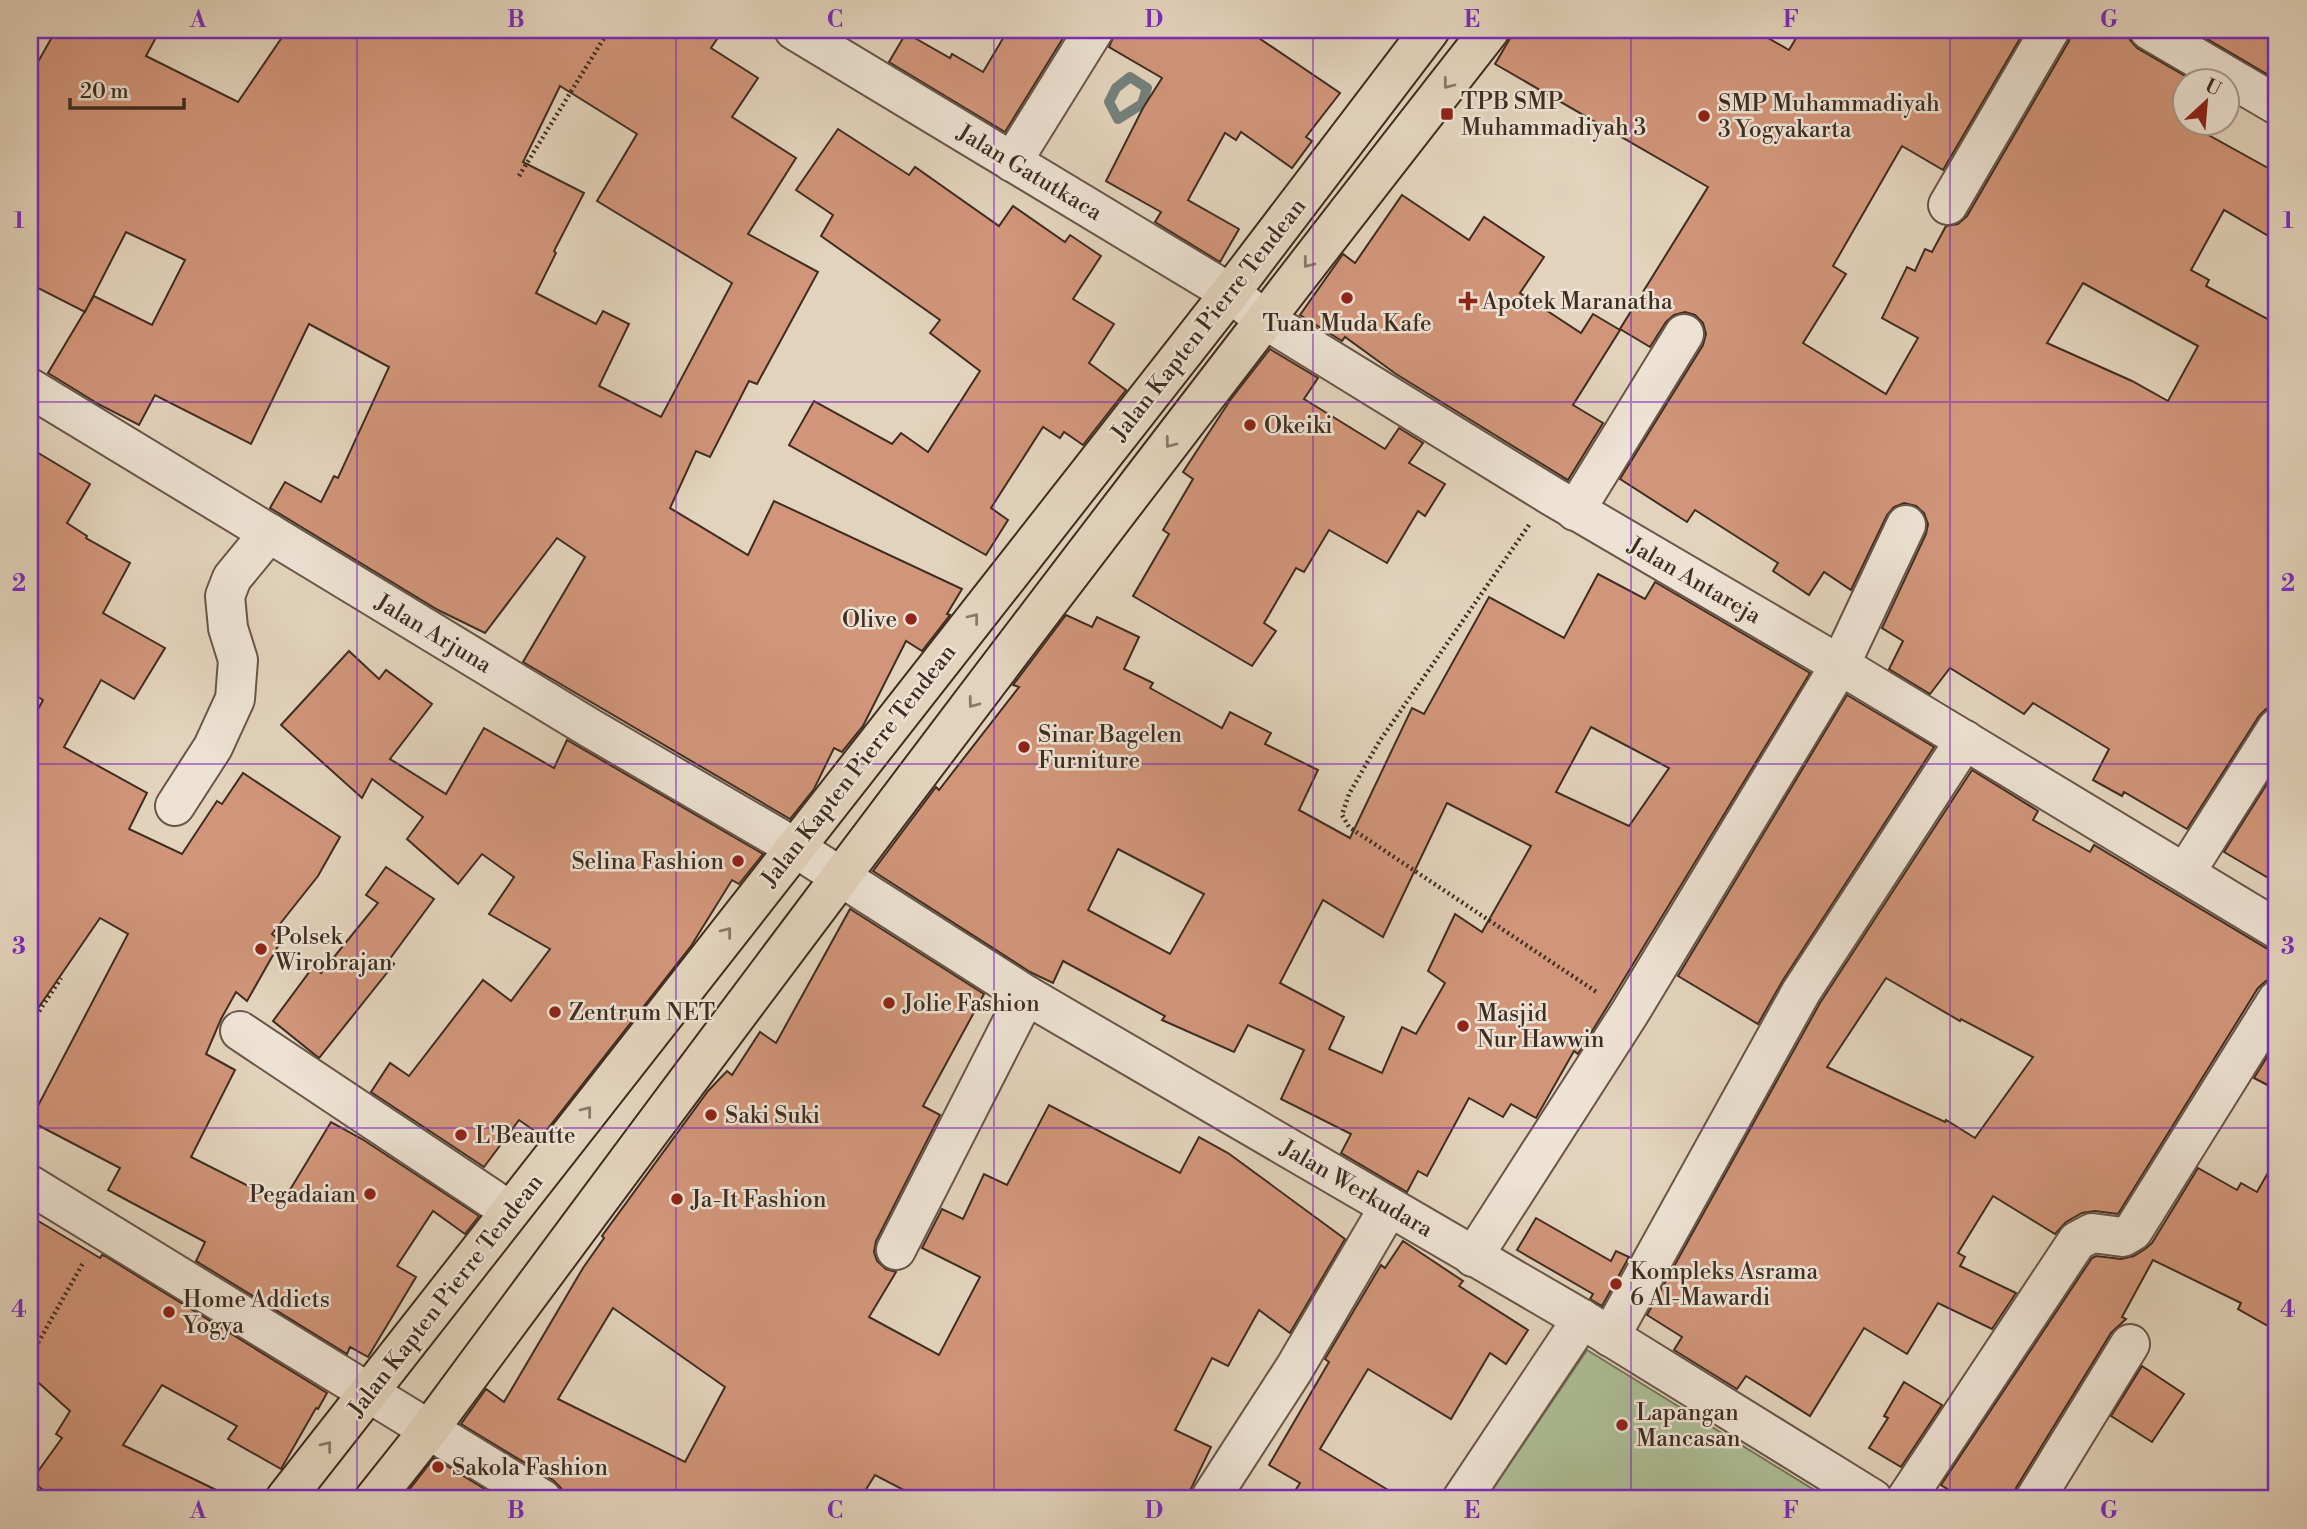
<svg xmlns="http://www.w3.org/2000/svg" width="2307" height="1529" font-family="'Libre Bodoni',serif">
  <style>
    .green { fill: #adbe96; stroke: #76765c; stroke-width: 2 }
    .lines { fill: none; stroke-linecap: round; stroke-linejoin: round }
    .stream { stroke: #74807b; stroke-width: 10 }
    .building { fill: #d19579; stroke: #402d21; stroke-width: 2; fill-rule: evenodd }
    .minor-casing { stroke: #695648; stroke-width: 42 }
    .major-casing { stroke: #402d21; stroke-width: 42 }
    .path { stroke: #402d21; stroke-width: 4.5; stroke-dasharray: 2 3.5; stroke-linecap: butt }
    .minor { stroke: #ede2d3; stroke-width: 38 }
    .major { stroke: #e3d3bc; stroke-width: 38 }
    .oneway { stroke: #897867 }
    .grid { fill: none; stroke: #7b2cbf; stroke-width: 2; stroke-opacity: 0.55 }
    .poi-dot { fill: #8f2418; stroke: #ede2d3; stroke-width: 2.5 }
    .labels { text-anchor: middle; stroke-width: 5; stroke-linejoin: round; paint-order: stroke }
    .poi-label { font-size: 23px; fill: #402d21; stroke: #ede2d3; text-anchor: start }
    .street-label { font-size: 23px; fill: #402d21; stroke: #ede2d3 }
    .neatline { fill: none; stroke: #7b2cbf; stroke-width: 2.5 }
    .grid-label { font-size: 23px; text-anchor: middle; font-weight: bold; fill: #7b2cbf }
  </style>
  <rect width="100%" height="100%" fill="#e3d3bc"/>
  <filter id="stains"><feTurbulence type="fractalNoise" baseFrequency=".00286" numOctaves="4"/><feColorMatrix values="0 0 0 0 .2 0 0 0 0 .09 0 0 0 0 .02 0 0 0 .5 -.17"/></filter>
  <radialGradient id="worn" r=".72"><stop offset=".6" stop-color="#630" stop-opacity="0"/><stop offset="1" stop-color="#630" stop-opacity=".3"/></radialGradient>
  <path class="green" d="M1587 1350 1829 1499H1486Z"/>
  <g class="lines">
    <path class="stream" d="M1130 77 1147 88 1142 104 1118 119 1109 102 1116 88Z"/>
  </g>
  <g class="building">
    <path d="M56 30H160L146 56 238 102 287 30H723L711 48 758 78 732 117 796 158 748 234 818 272 757 384 749 381 710 457 696 451 670 508 748 555 774 501 962 589 947 614 950 615 922 651 906 641 863 726 842 752 834 748 814 789 790 819 523 662 585 557 557 538 485 633 438 610 270 508 285 482 321 502 334 476 338 478 389 367 309 324 251 444 155 395 139 425 100 405 48 373 94 296 152 325 185 260 126 232 85 312 30 284V76ZM560 86 637 134 597 201 732 283 661 417 599 386 629 324 603 311 596 324 536 293 556 253 554 251 584 193 523 162Z"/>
    <path d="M1008 30H1068L1005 132 889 62 906 33 950 58 952 54 983 72Z"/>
    <path d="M1116 30H1247L1340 93 1306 137 1312 141 1292 168 1241 132 1236 140 1225 133 1188 200 1239 229 1220 262 1155 222 1161 212 1106 181 1143 108 1162 78 1109 47Z"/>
    <path d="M1515 30H1754L1789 50 1801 30H2025L1943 170 1902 146 1833 266 1846 274 1803 343 1886 394 1918 338 1882 318 1907 267 1915 271 1925 249 1932 252 1946 226 1958 224 1967 216 2069 41 2072 30H2127L2130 40 2137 48 2192 80H2185V122L2277 173V241L2224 210 2191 270 2209 280 2206 286 2277 324V706L2266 709 2259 716 2187 829 2124 792 2122 796 2093 780 2109 749 2033 703 2024 714 1950 668 1930 694 1889 669 1903 641 1882 628 1926 534 1928 524 1924 513 1916 506 1904 503 1894 507 1887 515 1851 590 1824 572 1809 595 1773 571 1778 563 1695 510 1687 522 1620 479 1703 345 1706 334 1703 323 1695 315 1685 312 1674 315 1666 322 1650 347 1620 329 1708 187 1495 64ZM2083 283 2198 346 2168 401 2132 381 2047 343Z"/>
    <path d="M2192 30H2277V80Z"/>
    <path d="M838 129 909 175 915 167 999 226 1013 206 1065 242 1070 235 1101 256 1073 299 1114 324 1089 363 1126 390 1083 445 1064 432 1060 438 1043 427 991 508 1008 520 986 555 789 445 814 401 892 444 901 433 928 452 980 371 930 333 940 320 821 236 833 215 796 190Z"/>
    <path d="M1402 195 1469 240 1484 217 1544 257 1520 293 1581 333 1593 314 1620 330 1573 405 1603 423 1568 480 1396 374 1345 337 1342 341 1300 315 1343 254 1355 263Z"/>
    <path d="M1270 349 1318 378 1304 399 1385 449 1399 428 1423 443 1409 463 1445 484 1425 516 1418 511 1387 563 1329 530 1304 572 1296 568 1264 623 1276 631 1252 666 1133 596 1169 534 1163 530 1193 479 1183 472 1231 399Z"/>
    <path d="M30 448 90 484 67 523 87 536 86 538 130 563 103 613 165 648 134 699 101 680 64 747 147 793 129 829 182 854 217 801 222 804 243 773 340 837 318 876 272 934 281 941 247 1001 236 992 221 1019 206 1054 235 1070 191 1157 282 1203 331 1122 362 1139 479 1216 465 1234 433 1211 397 1266 416 1277 368 1357 350 1347 347 1354 196 1261 205 1242 108 1190 120 1168 30 1121 128 934 100 918 30 1020V724L43 700 30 692Z"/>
    <path d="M1598 574 1645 599 1655 582 1810 673 1610 1002 1578 1054 1574 1051 1536 1118 1511 1104 1503 1117 1469 1098 1427 1176 1418 1171 1407 1192 1341 1153 1351 1134 1281 1099 1304 1050 1248 1025 1234 1052 1162 1020 1165 1016 1063 961 1053 983 1030 972 873 871 936 787 939 790 1019 687 1013 685 1066 615 1092 627 1097 617 1139 637 1124 669 1153 683 1150 688 1222 728 1230 712 1271 733 1265 744 1318 770 1299 810 1350 838 1412 708 1424 714 1489 597 1564 638ZM1591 727 1669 768 1629 826 1556 792ZM1447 803 1531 846 1482 932 1455 914 1428 971 1445 983 1416 1034 1402 1027 1382 1073 1329 1049 1344 1017 1280 983 1323 900 1383 937ZM1118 849 1204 894 1170 954 1088 910Z"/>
    <path d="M349 651 379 679 386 670 432 704 390 759 446 794 484 728 554 768 567 740 763 854 739 884 732 880 691 946 542 1136 519 1120 484 1167 371 1092 390 1063 409 1076 483 980 511 1001 550 949 489 914 514 877 482 854 458 884 407 839 423 817 372 779 362 798 281 725Z"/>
    <path d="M1847 695 1934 747 1783 980 1758 1024 1678 976Z"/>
    <path d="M2277 768V883L2224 852Z"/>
    <path d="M1972 770 2038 811 2033 820 2090 852 2094 845 2266 948 2277 951V978L2266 981 2258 988 2118 1214 2095 1211 2082 1213 2066 1222 2055 1234 1993 1196 1958 1253 1965 1257 1960 1266 2016 1293 1992 1329 1938 1303 1907 1354 1864 1328 1810 1416 1746 1376 1737 1389 1674 1350 1682 1337 1647 1315 1820 1003ZM1886 978 1960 1021 1961 1019 2033 1057 1975 1138 1946 1120 1945 1122 1827 1067Z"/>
    <path d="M386 867 434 899 389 960 394 964 319 1058 273 1021 313 967 321 973 378 903 366 895Z"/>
    <path d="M850 909 984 994 923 1106 940 1115 876 1241 874 1252 877 1261 886 1269 896 1272 869 1317 939 1355 980 1277 922 1248 942 1209 963 1219 984 1174 1007 1185 1049 1105 1180 1173 1199 1137 1228 1153 1345 1239 1290 1333 1259 1310 1228 1366 1212 1358 1175 1430 1211 1447 1186 1499H921L875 1475 860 1499H564L561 1488 553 1480 461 1424 486 1389 504 1402 583 1268 604 1238 602 1236 708 1091 727 1071 732 1075 760 1032 776 1043ZM613 1308 725 1387 685 1462 558 1399Z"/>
    <path d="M2277 1041V1090L2254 1078Z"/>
    <path d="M2277 1157V1331L2238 1309 2241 1303 2153 1260 2122 1317 2126 1319 2111 1333 2016 1488 2013 1499H1963L1941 1485 2092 1258 2096 1256 2121 1259 2134 1256 2145 1249 2152 1243 2198 1168 2237 1190 2241 1183 2257 1192Z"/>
    <path d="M30 1216 100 1258 102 1255 105 1256 327 1393 318 1409 316 1408 281 1469 228 1439 237 1426 162 1385 123 1445 235 1499H56L31 1481 62 1438 56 1434 70 1411 30 1375Z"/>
    <path d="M1536 1218 1611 1261 1616 1251 1629 1257 1602 1306 1590 1299 1593 1294 1517 1250Z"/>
    <path d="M1403 1241 1463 1281 1459 1286 1528 1330 1506 1364 1490 1353 1451 1419 1368 1369 1320 1449 1403 1499H1290L1300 1483 1269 1465 1329 1362 1325 1359 1381 1265 1385 1268Z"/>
    <path d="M2142 1366 2184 1394 2152 1442 2111 1416Z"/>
    <path d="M1904 1382 1942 1405 1901 1467 1869 1448 1888 1418 1884 1416Z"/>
    <path d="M434 1458 501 1499H402Z"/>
  </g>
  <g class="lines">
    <g class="minor-casing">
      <g id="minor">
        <path d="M794 30 1230 293 1264 319 1550 495 1840 665 2277 929"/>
        <path d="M2149 30 2277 105"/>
        <path d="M1012 162 1094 30"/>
        <path d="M1948 205 2050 30"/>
        <path d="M30 388 590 728 794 847 1026 995 1582 1319 1873 1499"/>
        <path d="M1575 511 1684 334"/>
        <path d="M175 806 213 747 235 699 238 660 228 628 225 596 232 578 269 533"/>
        <path d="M2185 873 2277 728"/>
        <path d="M240 1031 510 1211"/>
        <path d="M30 1185 542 1499"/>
        <path d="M896 1250 1026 995"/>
        <path d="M1473 1257 1629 1014 1840 665 1906 525"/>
        <path d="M1610 1337 1801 992 1965 740"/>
        <path d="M1210 1499 1294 1369 1389 1207"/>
        <path d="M1462 1499 1582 1319"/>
        <path d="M1906 1499 2077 1241 2092 1233 2123 1237 2133 1231 2277 1000"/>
        <path d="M2035 1499 2130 1344"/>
      </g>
    </g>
    <g class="major-casing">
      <g id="major">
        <path d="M285 1499 1230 293 1430 30"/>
        <path d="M374 1499 428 1431C776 959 1129 491 1490 30"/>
      </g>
    </g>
    <g class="path">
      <path d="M519 176 609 30"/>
      <path d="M1529 525 1379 742 1349 794 1342 815 1349 827 1598 993"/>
      <path d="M30 1025 61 978"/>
      <path d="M30 1357 83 1263"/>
    </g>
    <use href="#minor" class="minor"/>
    <use href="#major" class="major"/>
  </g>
  <defs><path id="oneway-chevron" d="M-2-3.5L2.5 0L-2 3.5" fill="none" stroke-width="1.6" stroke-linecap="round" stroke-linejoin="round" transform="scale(1.75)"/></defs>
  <g class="oneway">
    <use href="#oneway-chevron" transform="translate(1448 84) rotate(128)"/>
    <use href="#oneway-chevron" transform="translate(1308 263) rotate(128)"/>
    <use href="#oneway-chevron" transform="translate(1170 443) rotate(127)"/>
    <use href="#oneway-chevron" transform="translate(974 618) rotate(-52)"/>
    <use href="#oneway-chevron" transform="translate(973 703) rotate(127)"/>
    <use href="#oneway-chevron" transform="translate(727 932) rotate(-52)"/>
    <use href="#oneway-chevron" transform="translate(587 1111) rotate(-52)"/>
    <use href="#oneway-chevron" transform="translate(327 1446) rotate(-52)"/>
  </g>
  <path class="grid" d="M357 30V1499M676 30V1499M994 30V1499M1313 30V1499M1631 30V1499M1950 30V1499M30 402H2277M30 764H2277M30 1128H2277"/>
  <g class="poi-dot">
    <rect x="1440" y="107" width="14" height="14" rx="3.5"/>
    <circle cx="1704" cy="116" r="7"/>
    <circle cx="1347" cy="298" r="7"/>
    <path d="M1464.5 290.5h7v7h7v7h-7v7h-7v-7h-7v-7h7z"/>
    <circle cx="1250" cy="425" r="7"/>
    <circle cx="911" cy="619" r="7"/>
    <circle cx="1024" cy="747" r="7"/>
    <circle cx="738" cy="861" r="7"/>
    <circle cx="261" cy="949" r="7"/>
    <circle cx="889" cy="1003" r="7"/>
    <circle cx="555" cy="1012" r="7"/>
    <circle cx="1463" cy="1026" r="7"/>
    <circle cx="711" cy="1115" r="7"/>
    <circle cx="461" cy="1135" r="7"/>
    <circle cx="370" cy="1194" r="7"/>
    <circle cx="677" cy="1199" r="7"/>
    <circle cx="1616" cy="1284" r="7"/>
    <circle cx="169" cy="1312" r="7"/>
    <circle cx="1622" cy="1425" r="7"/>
    <circle cx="438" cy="1467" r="7"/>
  </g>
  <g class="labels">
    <g class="poi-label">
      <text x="1461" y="109">TPB SMP<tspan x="1461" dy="26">Muhammadiyah 3</tspan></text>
      <text x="1718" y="111">SMP Muhammadiyah<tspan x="1718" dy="26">3 Yogyakarta</tspan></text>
      <text x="1482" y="309">Apotek Maranatha</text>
      <text x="1347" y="331" text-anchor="middle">Tuan Muda Kafe</text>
      <text x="1264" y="433">Okeiki</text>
      <text x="897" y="627" text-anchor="end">Olive</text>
      <text x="1038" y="742">Sinar Bagelen<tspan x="1038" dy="26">Furniture</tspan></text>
      <text x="724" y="869" text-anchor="end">Selina Fashion</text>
      <text x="275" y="944">Polsek<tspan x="275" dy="26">Wirobrajan</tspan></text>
      <text x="903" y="1011">Jolie Fashion</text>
      <text x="569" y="1020">Zentrum NET</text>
      <text x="1477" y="1021">Masjid<tspan x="1477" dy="26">Nur Hawwin</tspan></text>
      <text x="725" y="1123">Saki Suki</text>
      <text x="475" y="1143">L'Beautte</text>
      <text x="356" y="1202" text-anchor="end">Pegadaian</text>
      <text x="691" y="1207">Ja-It Fashion</text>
      <text x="1630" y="1279">Kompleks Asrama<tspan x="1630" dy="26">6 Al-Mawardi</tspan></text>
      <text x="183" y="1307">Home Addicts<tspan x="183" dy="26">Yogya</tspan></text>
      <text x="1636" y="1420">Lapangan<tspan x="1636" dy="26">Mancasan</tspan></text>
      <text x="452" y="1475">Sakola Fashion</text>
    </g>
    <g class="street-label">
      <text transform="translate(1030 172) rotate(31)" y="8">Jalan Gatutkaca</text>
      <text transform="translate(1208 319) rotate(-52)" y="8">Jalan Kapten Pierre Tendean</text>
      <text transform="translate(1695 580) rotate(30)" y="8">Jalan Antareja</text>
      <text transform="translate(434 633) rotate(31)" y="8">Jalan Arjuna</text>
      <text transform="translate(858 765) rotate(-52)" y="8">Jalan Kapten Pierre Tendean</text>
      <text transform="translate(1357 1188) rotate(30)" y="8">Jalan Werkudara</text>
      <text transform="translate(445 1295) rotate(-52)" y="8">Jalan Kapten Pierre Tendean</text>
    </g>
  </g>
  <rect width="2307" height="1529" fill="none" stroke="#e3d3bc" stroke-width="77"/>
  <g transform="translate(2206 102) rotate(26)"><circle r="33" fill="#ede2d3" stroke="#a89a8c" stroke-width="2"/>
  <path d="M0-5L12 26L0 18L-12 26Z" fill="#8f2418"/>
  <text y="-10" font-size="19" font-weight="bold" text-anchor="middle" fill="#402d21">U</text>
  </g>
  <path d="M70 98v10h114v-10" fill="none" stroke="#402d21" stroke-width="3.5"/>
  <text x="80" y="98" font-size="21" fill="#402d21" stroke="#ede2d3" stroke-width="5" paint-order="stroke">20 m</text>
  <rect x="38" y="38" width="2230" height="1452" class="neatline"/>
  <g class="grid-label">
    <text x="198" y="27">A</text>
    <text x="516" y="27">B</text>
    <text x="835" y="27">C</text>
    <text x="1154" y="27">D</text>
    <text x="1472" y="27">E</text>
    <text x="1791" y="27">F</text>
    <text x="2109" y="27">G</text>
    <text x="19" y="228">1</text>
    <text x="2288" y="228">1</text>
    <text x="19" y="591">2</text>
    <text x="2288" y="591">2</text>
    <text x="19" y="954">3</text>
    <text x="2288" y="954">3</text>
    <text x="19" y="1317">4</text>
    <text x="2288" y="1317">4</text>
    <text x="198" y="1518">A</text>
    <text x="516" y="1518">B</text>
    <text x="835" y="1518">C</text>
    <text x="1154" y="1518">D</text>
    <text x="1472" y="1518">E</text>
    <text x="1791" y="1518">F</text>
    <text x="2109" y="1518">G</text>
  </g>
  <rect width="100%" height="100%" filter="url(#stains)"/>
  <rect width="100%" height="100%" fill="url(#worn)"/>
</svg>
